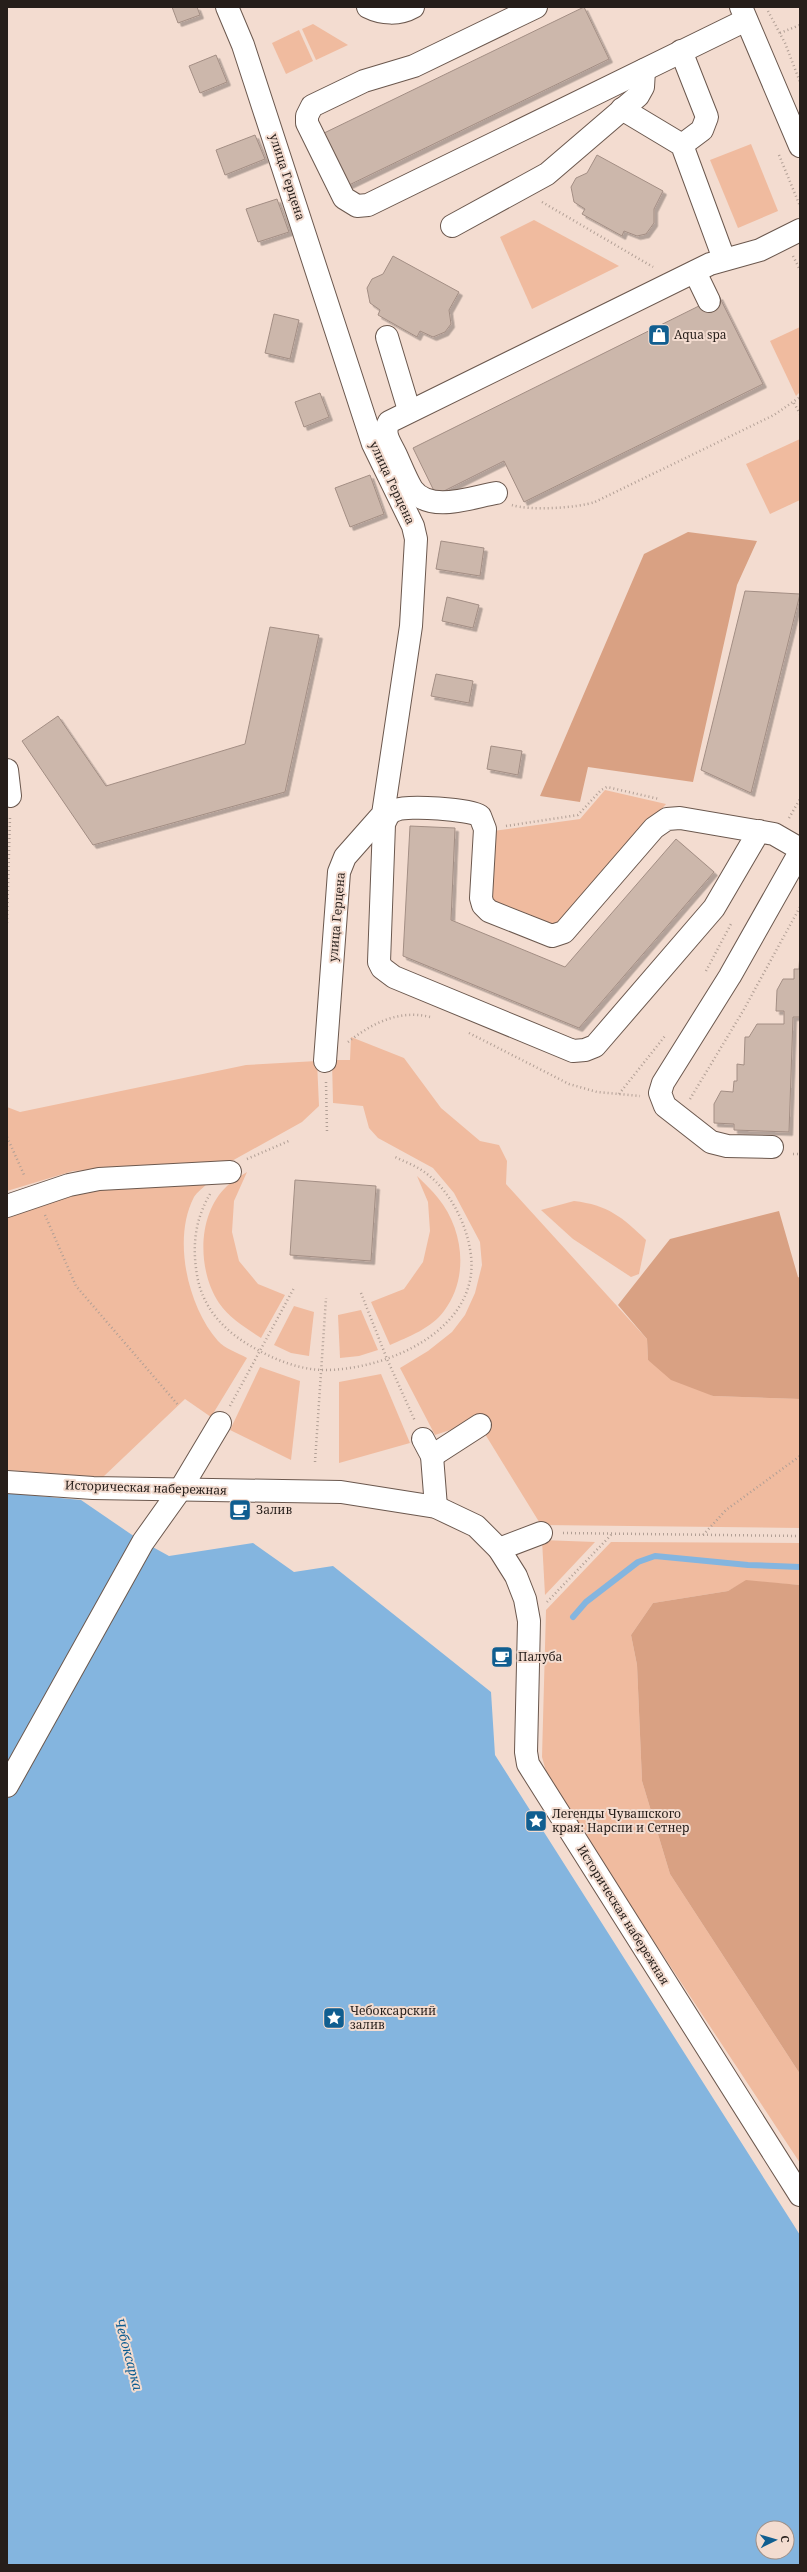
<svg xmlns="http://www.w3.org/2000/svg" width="807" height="2572" font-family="'Noto Serif',serif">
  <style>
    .green { fill: #f0bb9f }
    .forest { fill: #d9a183 }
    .water { fill: #84b5df; fill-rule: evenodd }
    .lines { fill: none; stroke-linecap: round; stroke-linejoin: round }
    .stream { stroke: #84b5df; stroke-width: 6 }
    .building { fill: #ccb7ab; stroke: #a38e84; filter: url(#shadow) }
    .minor-casing { stroke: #6b584e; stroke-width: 24 }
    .path { stroke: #b19f95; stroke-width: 2.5; stroke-dasharray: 1 3; stroke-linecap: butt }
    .minor { stroke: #fff; stroke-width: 22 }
    .labels { text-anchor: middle; stroke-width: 4; stroke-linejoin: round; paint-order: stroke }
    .street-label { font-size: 12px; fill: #261e1a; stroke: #f3dcd0 }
    .poi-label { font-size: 12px; fill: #261e1a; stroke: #f3dcd0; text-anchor: start }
    .water-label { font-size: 13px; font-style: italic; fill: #0c5c90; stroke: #f3dcd0 }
  </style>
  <defs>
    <filter id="shadow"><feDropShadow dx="3.5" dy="3.5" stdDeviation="0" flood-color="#0004"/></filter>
  </defs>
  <rect width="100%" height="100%" fill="#f3dcd0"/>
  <g class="green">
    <path d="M313 24 348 45 316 60 302 29Z"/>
    <path d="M299 30 313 61 286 74 272 43Z"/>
    <path d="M751 144 778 211 738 228 710 160Z"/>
    <path d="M534 220 619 266 532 309 500 237Z"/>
    <path d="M800 327V392L796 396 770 341Z"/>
    <path d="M800 439V500L770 514 746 464Z"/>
    <path d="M605 790 666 804 566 920 554 926 496 904 490 897 493 831 580 819Z"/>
    <path d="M351 1037 404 1058 441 1108 480 1141 499 1145 507 1161 506 1184 647 1339 648 1360 713 1396 800 1399V1528L541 1525 477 1421 435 1435 400 1368 428 1351 452 1332 465 1315 475 1293 482 1265 480 1242 454 1193 433 1168 378 1138 369 1128 363 1106 333 1103 332 1060H350Z"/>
    <path d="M317 1061 319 1106 302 1122 230 1162 73 1171 7 1191V1107L20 1112 246 1065Z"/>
    <path d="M247 1172 234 1201 232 1232 239 1261 258 1284 285 1295 261 1338C246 1328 229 1318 219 1303 197 1270 197 1214 227 1186 233 1181 240 1176 247 1172Z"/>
    <path d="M417 1176C424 1183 432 1190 438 1198 464 1230 469 1278 444 1311 432 1328 408 1337 390 1345L371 1302 404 1289 423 1262 430 1231 428 1202Z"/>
    <path d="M209 1182C204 1187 197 1192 194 1197 172 1239 188 1307 218 1341 224 1348 238 1353 247 1358L211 1417 185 1399 103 1477 7 1470V1214L76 1192Z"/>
    <path d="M574 1201C608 1205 622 1217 646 1240L639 1274 631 1277 573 1239 541 1210Z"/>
    <path d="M294 1306 314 1312 309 1356 291 1353 274 1345Z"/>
    <path d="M361 1310 378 1350 359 1356 340 1358 338 1315Z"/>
    <path d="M260 1367 300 1381 291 1460 230 1430Z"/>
    <path d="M381 1374 410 1443 339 1463V1382Z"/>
    <path d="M542 1540 595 1542 545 1595Z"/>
    <path d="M611 1542 800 1543V1585L746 1581 728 1591 653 1603 631 1635 637 1665 642 1781 670 1874 800 2074V2163L549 1782 542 1757 546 1610Z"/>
  </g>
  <g class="forest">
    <path d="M688 532 757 541 737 585 693 782 588 767 580 802 540 796 644 554Z"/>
    <path d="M779 1211 798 1277 800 1278V1399L713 1396 671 1380 648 1360 647 1339 618 1305 670 1239Z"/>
    <path d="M746 1580 800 1585V2074L670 1874 642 1781 637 1665 631 1635 653 1603 728 1591Z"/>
  </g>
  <g class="water">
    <path d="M7 1493 81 1500 138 1539 7 1771Z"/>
    <path d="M253 1543 294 1572 333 1566 491 1692 495 1755 800 2235V2565H7V1800L149 1545 169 1556ZM763 2528H787V2552H763Z"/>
  </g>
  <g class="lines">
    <path class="stream" d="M573 1617 586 1602 638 1562 655 1556 748 1565 800 1567"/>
  </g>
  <g class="building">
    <path d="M172 7H197L200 15 178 23Z"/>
    <path d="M584 7 609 59 345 187 320 135Z"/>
    <path d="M216 55 227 82 200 93 189 66Z"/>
    <path d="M255 135 265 159 225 175 216 150Z"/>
    <path d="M597 155 663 191 654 209V223L646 234 637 236 624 231 622 236 582 214 585 209 574 202 571 187 576 178 587 173Z"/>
    <path d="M277 199 289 232 258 242 246 209Z"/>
    <path d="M393 256 459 292 449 310 451 324 445 332 433 337 420 331 417 337 378 315 380 310 370 303 367 288 372 279 383 274Z"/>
    <path d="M719 296 763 384 524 502 504 461 436 495 413 448Z"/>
    <path d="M274 314 299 320 290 359 265 353Z"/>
    <path d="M320 393 329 417 304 427 295 402Z"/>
    <path d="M370 475 384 514 350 527 335 488Z"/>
    <path d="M441 541 484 548 480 576 436 569Z"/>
    <path d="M745 591 800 594 751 793 701 770Z"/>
    <path d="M447 597 479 605 473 628 442 621Z"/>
    <path d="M270 627 319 635 285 792 93 845 22 741 58 716 106 786 245 744Z"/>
    <path d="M436 674 473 681 469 703 431 696Z"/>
    <path d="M491 746 522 751 518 775 487 769Z"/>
    <path d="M410 826 455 828 451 920 565 967 676 839 714 872 579 1028 403 956Z"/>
    <path d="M800 952V1017H793L789 1132 734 1130V1124L714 1123V1104L721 1091 733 1092 734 1081H737V1064L744 1065 745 1037H749L757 1024H784V1011H776L777 990 783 979H794V969H799Z"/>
    <path d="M295 1180 376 1186 371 1261 290 1255Z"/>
  </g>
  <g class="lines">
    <g class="minor-casing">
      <g id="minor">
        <path d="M227 7 243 45 373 444 413 526 416 539 411 626 383 814 345 857 339 872 325 1061"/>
        <path d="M368 7C382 14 399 15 413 7"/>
        <path d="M536 7 414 66 364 81 312 106 307 116V123L344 198 357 206 368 205 746 20"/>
        <path d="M741 7 800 146"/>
        <path d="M681 51 707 117 702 130 682 145"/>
        <path d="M622 109 682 145 724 259"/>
        <path d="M452 226 547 174 638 96 643 87 644 70"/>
        <path d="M695 272 709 301"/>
        <path d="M387 337 409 410"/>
        <path d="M496 493C472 497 430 514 412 489 406 479 401 466 396 455 391 444 382 434 389 422L710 264 760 250 800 230"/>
        <path d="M7 770 10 796"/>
        <path d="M759 831 714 908 595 1046 585 1050 573 1051 394 977 382 968 379 962 384 824C387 817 389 812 396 810 408 805 469 809 480 816L485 829 481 898 483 905 489 911 552 936 564 932 654 828 667 819 680 818 774 834 800 849"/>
        <path d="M772 1147 727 1146 711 1142 665 1106 660 1093 663 1083 730 976 800 852"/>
        <path d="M7 1206 69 1185 99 1179 230 1172"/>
        <path d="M423 1439 432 1456 436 1507"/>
        <path d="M432 1456 480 1425"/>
        <path d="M7 1482 93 1488 341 1492 436 1507 476 1526 499 1549 516 1576 525 1599 529 1621 526 1752 528 1764 800 2195"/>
        <path d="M499 1549 541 1533"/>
        <path d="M7 1786 143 1542 180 1490 220 1423"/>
      </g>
    </g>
    <g class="path">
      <path d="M768 11 785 43 800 82"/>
      <path d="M780 33 800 25"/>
      <path d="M779 155 800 206"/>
      <path d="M542 202 653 267"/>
      <path d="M793 256 800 270"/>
      <path d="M794 403 800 414"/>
      <path d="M512 505C530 511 577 508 595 502L774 415 800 397"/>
      <path d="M789 818 800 799"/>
      <path d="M506 826 578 815 601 790 607 787 659 799"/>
      <path d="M7 923 10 817"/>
      <path d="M706 971 732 922"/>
      <path d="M469 1033 569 1084 597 1092 640 1096"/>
      <path d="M348 1042C371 1024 399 1009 430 1017"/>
      <path d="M326 1082 327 1132"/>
      <path d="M619 1094 665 1036"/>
      <path d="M690 1099 743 1011 800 907"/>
      <path d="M7 1137 25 1177"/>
      <path d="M793 1154H800"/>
      <path d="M247 1159 291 1140"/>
      <path d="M210 1194C195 1220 192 1245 197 1275 202 1306 222 1329 249 1345 271 1358 296 1369 322 1370 387 1371 485 1328 470 1249 465 1220 448 1188 423 1171 414 1165 403 1161 393 1156"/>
      <path d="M45 1215 76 1286 179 1406"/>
      <path d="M361 1293 387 1359 415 1421"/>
      <path d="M230 1406 294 1288"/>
      <path d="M315 1462 326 1298"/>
      <path d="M563 1533 800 1536"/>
      <path d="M703 1535 726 1510 800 1456"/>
      <path d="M547 1602 612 1534"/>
    </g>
    <use href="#minor" class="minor"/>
  </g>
  <defs>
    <g id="shop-square" transform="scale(1.15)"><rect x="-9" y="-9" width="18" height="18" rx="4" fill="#105e90" stroke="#f3dcd0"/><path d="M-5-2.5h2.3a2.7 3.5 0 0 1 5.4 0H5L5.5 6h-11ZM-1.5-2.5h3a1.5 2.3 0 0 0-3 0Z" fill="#fff"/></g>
    <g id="cafe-square" transform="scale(1.15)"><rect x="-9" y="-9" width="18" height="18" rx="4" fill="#105e90" stroke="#f3dcd0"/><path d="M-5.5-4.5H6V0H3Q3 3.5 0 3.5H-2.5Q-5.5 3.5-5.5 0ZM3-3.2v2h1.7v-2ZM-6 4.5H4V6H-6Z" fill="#fff"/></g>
    <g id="sight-square" transform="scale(1.15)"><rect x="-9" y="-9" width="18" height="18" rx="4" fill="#105e90" stroke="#f3dcd0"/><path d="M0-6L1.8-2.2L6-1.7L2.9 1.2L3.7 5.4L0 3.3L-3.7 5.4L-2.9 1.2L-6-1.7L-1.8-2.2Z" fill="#fff"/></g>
  </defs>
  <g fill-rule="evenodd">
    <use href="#shop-square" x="659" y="335"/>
    <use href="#cafe-square" x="240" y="1510"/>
    <use href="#cafe-square" x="502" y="1657"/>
    <use href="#sight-square" x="536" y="1821"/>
    <use href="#sight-square" x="334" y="2018"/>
  </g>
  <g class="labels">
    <g class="street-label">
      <text transform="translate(287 177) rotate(72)" y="4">улица Герцена</text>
      <text transform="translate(392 483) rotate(65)" y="4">улица Герцена</text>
      <text transform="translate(337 917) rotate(-85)" y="4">улица Герцена</text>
      <text transform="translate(146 1488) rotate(2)" y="4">Историческая набережная</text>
      <text transform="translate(623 1915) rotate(58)" y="4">Историческая набережная</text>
    </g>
    <g class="poi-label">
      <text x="674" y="339">Aqua spa</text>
      <text x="256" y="1514">Залив</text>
      <text x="518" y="1661">Палуба</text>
      <text x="552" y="1818">Легенды Чувашского<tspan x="552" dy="14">края: Нарспи и Сетнер</tspan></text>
      <text x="350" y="2015">Чебоксарский<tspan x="350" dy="14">залив</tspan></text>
    </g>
    <g class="water-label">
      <text transform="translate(129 2354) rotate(75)" y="5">Чебоксарка</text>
    </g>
  </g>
  <rect width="807" height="2572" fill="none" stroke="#261e1a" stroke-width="16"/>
  <g transform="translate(775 2540) rotate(85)"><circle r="19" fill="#f3dcd0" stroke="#a19087"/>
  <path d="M0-3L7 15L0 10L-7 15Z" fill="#105e90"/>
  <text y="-6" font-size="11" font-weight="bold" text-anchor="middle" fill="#261e1a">С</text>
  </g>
</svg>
